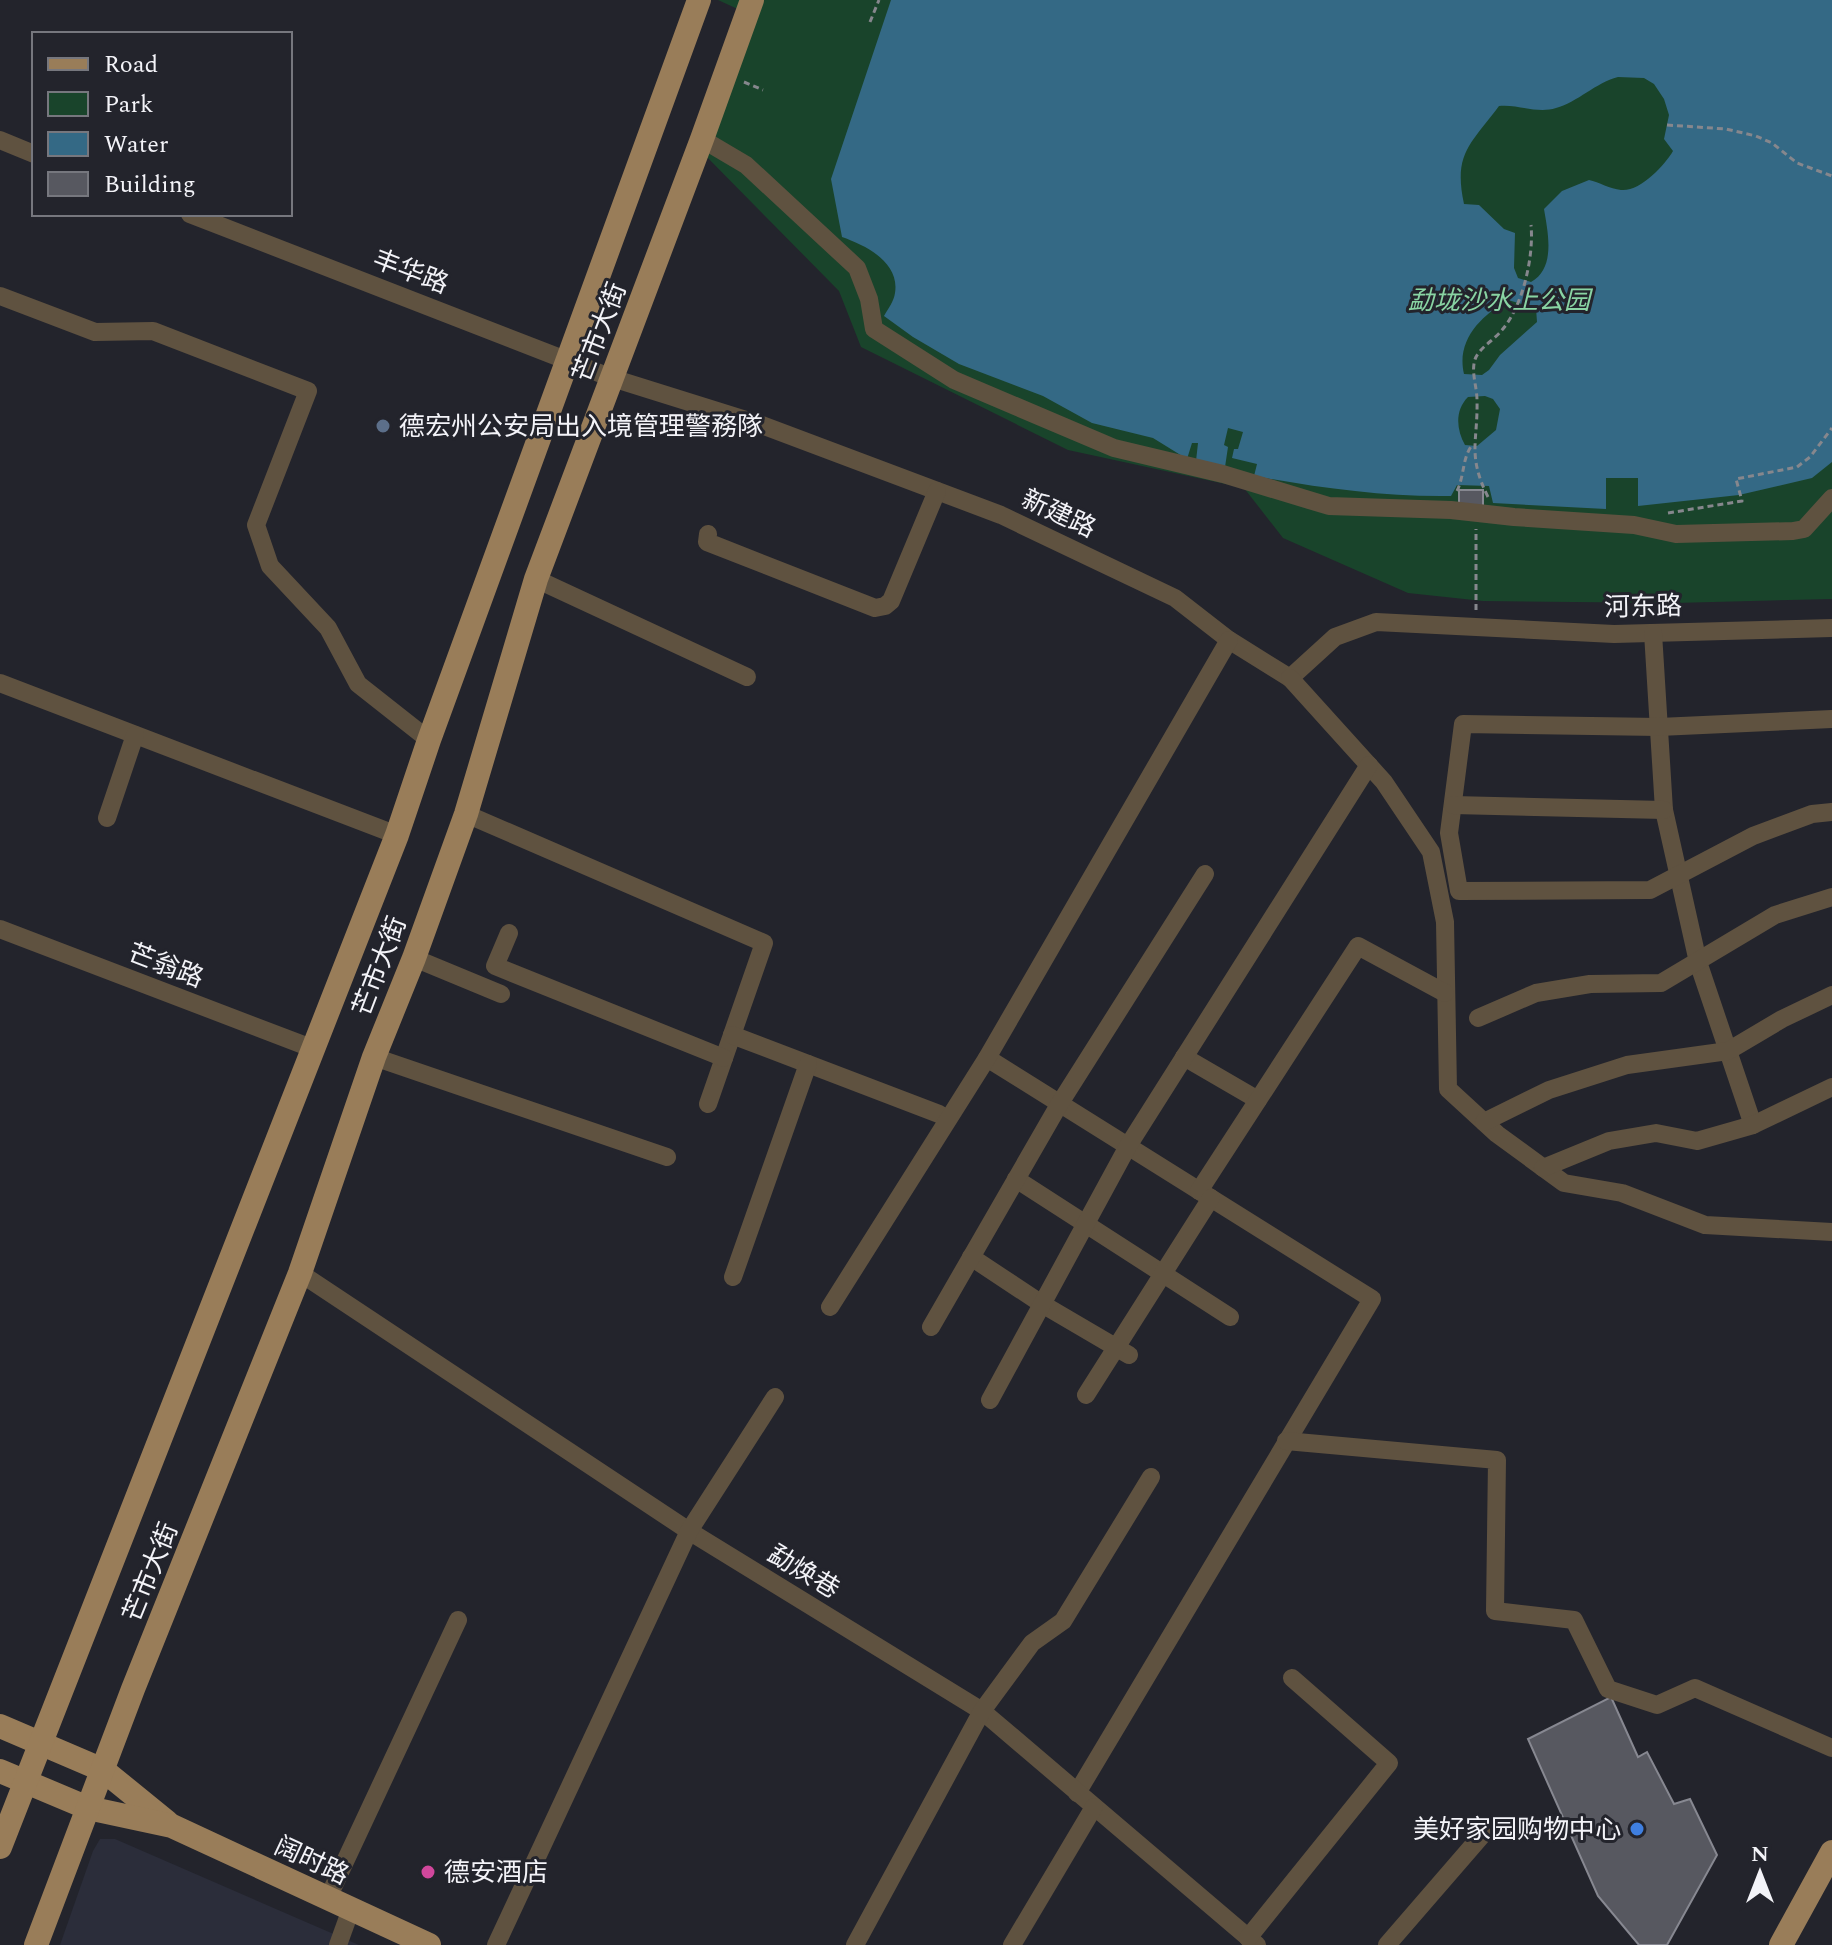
<svg xmlns="http://www.w3.org/2000/svg" width="1832" height="1945" font-family="Spectral,'Noto Sans SC',serif">
  <style>
    .built { fill: #2b2d3a }
    .green { fill: #19442b }
    .water { fill: #346985; fill-rule: evenodd }
    .building { fill: #575860; stroke: #878891; stroke-width: 2 }
    .lines { fill: none; stroke-linecap: round; stroke-linejoin: round }
    .path { stroke: #86878d; stroke-width: 3; stroke-dasharray: 6 4; stroke-linecap: butt }
    .minor { stroke: #5f5240; stroke-width: 18 }
    .major { stroke: #997d59; stroke-width: 24 }
    .service-dot { fill: #5c6f8a; stroke: #23242c; stroke-width: 3 }
    .shop-dot { fill: #3f7fe0; stroke: #23242c; stroke-width: 3 }
    .hotel-dot { fill: #d1479c; stroke: #23242c; stroke-width: 3 }
    .labels { text-anchor: middle; stroke-width: 6; stroke-linejoin: round; paint-order: stroke }
    .street-label { font-size: 26px; fill: #f3f3f8; stroke: #23242c }
    .park-label { font-size: 26px; font-style: italic; fill: #89d4a3; stroke: #23242c }
    .poi-label { font-size: 26px; fill: #f3f3f8; stroke: #23242c; text-anchor: start }
  </style>
  <rect width="100%" height="100%" fill="#23242c"/>
  <path class="built" d="M100 1839H115L359 1945H60L93 1851Z"/>
  <path class="green" d="M718 0H1832V599L1674 603 1483 601 1408 593 1283 538 1244 488 1068 450 861 347 839 291 699 149 753 16Z"/>
  <path class="water" d="M891 0H1832V462L1812 478 1739 495 1638 506V478H1606V509L1493 503 1489 486 1457 485 1451 496C1384 497 1320 488 1254 476L1257 464 1232 458 1234 449H1238L1243 432 1228 428 1224 445 1228 447 1225 467 1196 461 1198 443H1192L1187 459 1153 438 1092 423 1043 396 959 364 913 337 884 316C888 309 894 301 895 293 900 262 865 245 842 237L831 179ZM1618 77 1644 78 1654 84 1664 99 1669 115 1664 139 1673 151C1665 165 1640 192 1621 190 1610 189 1599 182 1589 180L1562 191 1544 209C1548 233 1556 268 1531 282L1518 278 1514 268 1515 233 1504 229 1479 205 1464 204C1453 153 1471 144 1499 106 1518 104 1537 114 1556 108 1578 102 1595 83 1618 77ZM1508 300 1536 308 1537 322 1500 355 1489 370 1482 375 1464 374C1456 340 1481 316 1508 300ZM1485 396 1493 399 1500 409 1496 430 1477 446 1465 445C1456 429 1455 410 1468 397Z"/>
  <g class="building">
    <rect x="1459" y="490" width="24" height="17"/>
    <path d="M1611 1697 1638 1757 1647 1752 1674 1804 1690 1799 1717 1855 1667 1945H1639L1598 1896 1528 1739Z"/>
  </g>
  <g class="lines">
    <g class="path">
      <path d="M870 22 879 0"/>
      <path d="M744 82 763 90"/>
      <path d="M1667 125 1726 129 1756 136 1772 143 1797 163 1832 176"/>
      <path d="M1457 491C1465 474 1462 457 1473 444"/>
      <path d="M1488 497C1467 455 1478 442 1477 400 1477 386 1470 370 1476 357 1481 347 1495 339 1502 330 1523 306 1534 256 1531 225"/>
      <path d="M1668 513 1742 501 1736 479 1797 467 1810 457 1832 428"/>
      <path d="M1476 610V529"/>
    </g>
    <g class="minor">
      <path d="M702 139 746 165 857 268 869 299 874 329 954 380 1114 448 1223 474 1329 506 1451 510 1514 517 1634 525 1676 534 1793 531 1804 529 1832 498"/>
      <path d="M0 140 34 154"/>
      <path d="M190 214 612 378 759 424 1001 515 1175 598 1229 640 1290 678 1335 637 1376 622 1614 634 1832 628"/>
      <path d="M0 296 95 332 153 331 308 391 256 525 270 566 328 628 358 684 429 740"/>
      <path d="M708 534 707 542 875 608 885 606 891 601 937 491"/>
      <path d="M536 579 747 677"/>
      <path d="M1653 633 1664 810 1698 962 1753 1125"/>
      <path d="M1290 678 1384 782 1431 852 1445 922 1448 1089 1497 1134 1564 1183 1622 1193 1705 1225 1832 1232"/>
      <path d="M0 683 397 835"/>
      <path d="M1832 719 1659 727 1463 724 1449 833 1459 891 1650 890 1753 836 1812 814 1832 812"/>
      <path d="M1453 805 1664 810"/>
      <path d="M466 814 764 943 708 1104"/>
      <path d="M107 818 135 735"/>
      <path d="M0 929 314 1049"/>
      <path d="M509 933 495 966 724 1058"/>
      <path d="M414 958 501 994"/>
      <path d="M1478 1018 1536 993 1590 984 1661 983 1775 915 1832 897"/>
      <path d="M732 1035 939 1114"/>
      <path d="M374 1057 667 1157"/>
      <path d="M1184 1057 1258 1100"/>
      <path d="M987 1058 1372 1299 1077 1793"/>
      <path d="M1484 1122 1549 1090 1627 1065 1728 1051 1782 1019 1832 995"/>
      <path d="M1543 1168 1609 1141 1656 1133 1697 1141 1753 1125 1832 1087"/>
      <path d="M1016 1179 1230 1317"/>
      <path d="M1199 1191 1358 946 1445 993"/>
      <path d="M971 1257 1042 1304 1129 1355"/>
      <path d="M300 1273 689 1531 982 1711 1257 1945"/>
      <path d="M733 1277 808 1064"/>
      <path d="M830 1307 987 1058 1229 640"/>
      <path d="M931 1327 1060 1103 1205 874"/>
      <path d="M1086 1395 1211 1198"/>
      <path d="M990 1400 1128 1146 1369 765"/>
      <path d="M1286 1441 1497 1460 1495 1611 1574 1620 1608 1689 1657 1705 1695 1688 1832 1748"/>
      <path d="M328 1898 458 1620"/>
      <path d="M1248 1938 1389 1763 1292 1678"/>
      <path d="M338 1945 351 1909"/>
      <path d="M496 1945 689 1531 775 1397"/>
      <path d="M855 1945 982 1711 1032 1643 1063 1621 1151 1477"/>
      <path d="M1012 1945 1094 1807"/>
      <path d="M1387 1945 1483 1834"/>
    </g>
    <g class="major">
      <path d="M0 1726 103 1770 167 1822"/>
      <path d="M0 1771 88 1808 172 1826 429 1945"/>
      <path d="M0 1847 397 835 429 740 699 0"/>
      <path d="M36 1945 133 1689 300 1273 374 1057 414 958 466 814 536 579 702 139 752 0"/>
      <path d="M1781 1945 1832 1852"/>
    </g>
  </g>
  <circle class="service-dot" cx="383" cy="426" r="8"/>
  <circle class="shop-dot" cx="1637" cy="1829" r="8"/>
  <circle class="hotel-dot" cx="428" cy="1872" r="8"/>
  <g class="labels">
    <g class="street-label">
      <text transform="translate(411 271) rotate(21)" y="9">丰华路</text>
      <text transform="translate(599 332) rotate(-69)" y="9">芒市大街</text>
      <text transform="translate(1059 513) rotate(25)" y="9">新建路</text>
      <text transform="translate(1643 606) rotate(-1)" y="9">河东路</text>
      <text transform="translate(166 965) rotate(21)" y="9">芒翁路</text>
      <text transform="translate(379 966) rotate(-69)" y="9">芒市大街</text>
      <text transform="translate(804 1571) rotate(31)" y="9">勐焕巷</text>
      <text transform="translate(150 1572) rotate(-68)" y="9">芒市大街</text>
      <text transform="translate(312 1860) rotate(25)" y="9">阔时路</text>
    </g>
    <g class="park-label">
      <text x="1499" y="309">勐垅沙水上公园</text>
    </g>
    <g class="poi-label">
      <text x="399" y="435">德宏州公安局出入境管理警務隊</text>
      <text x="1621" y="1838" text-anchor="end">美好家园购物中心</text>
      <text x="444" y="1881">德安酒店</text>
    </g>
  </g>
  <rect x="32" y="32" width="260" height="184" fill="#23242c" stroke="#76777e" stroke-width="2"/>
  <rect x="48" y="58" width="40" height="12" fill="#997d59" stroke="#76777e" stroke-width="2"/>
  <text x="104" y="72" font-size="24" fill="#f3f3f8">Road</text>
  <rect x="48" y="92" width="40" height="24" fill="#19442b" stroke="#76777e" stroke-width="2"/>
  <text x="104" y="112" font-size="24" fill="#f3f3f8">Park</text>
  <rect x="48" y="132" width="40" height="24" fill="#346985" stroke="#76777e" stroke-width="2"/>
  <text x="104" y="152" font-size="24" fill="#f3f3f8">Water</text>
  <rect x="48" y="172" width="40" height="24" fill="#575860" stroke="#76777e" stroke-width="2"/>
  <text x="104" y="192" font-size="24" fill="#f3f3f8">Building</text>
  <g transform="translate(1760 1873)" stroke="#23242c" stroke-width="6" paint-order="stroke">
  <path d="M0-6L14 30L0 20L-14 30Z" fill="#f3f3f8"/>
  <text y="-12" font-size="22" font-weight="bold" text-anchor="middle" fill="#f3f3f8">N</text>
  </g>
</svg>
